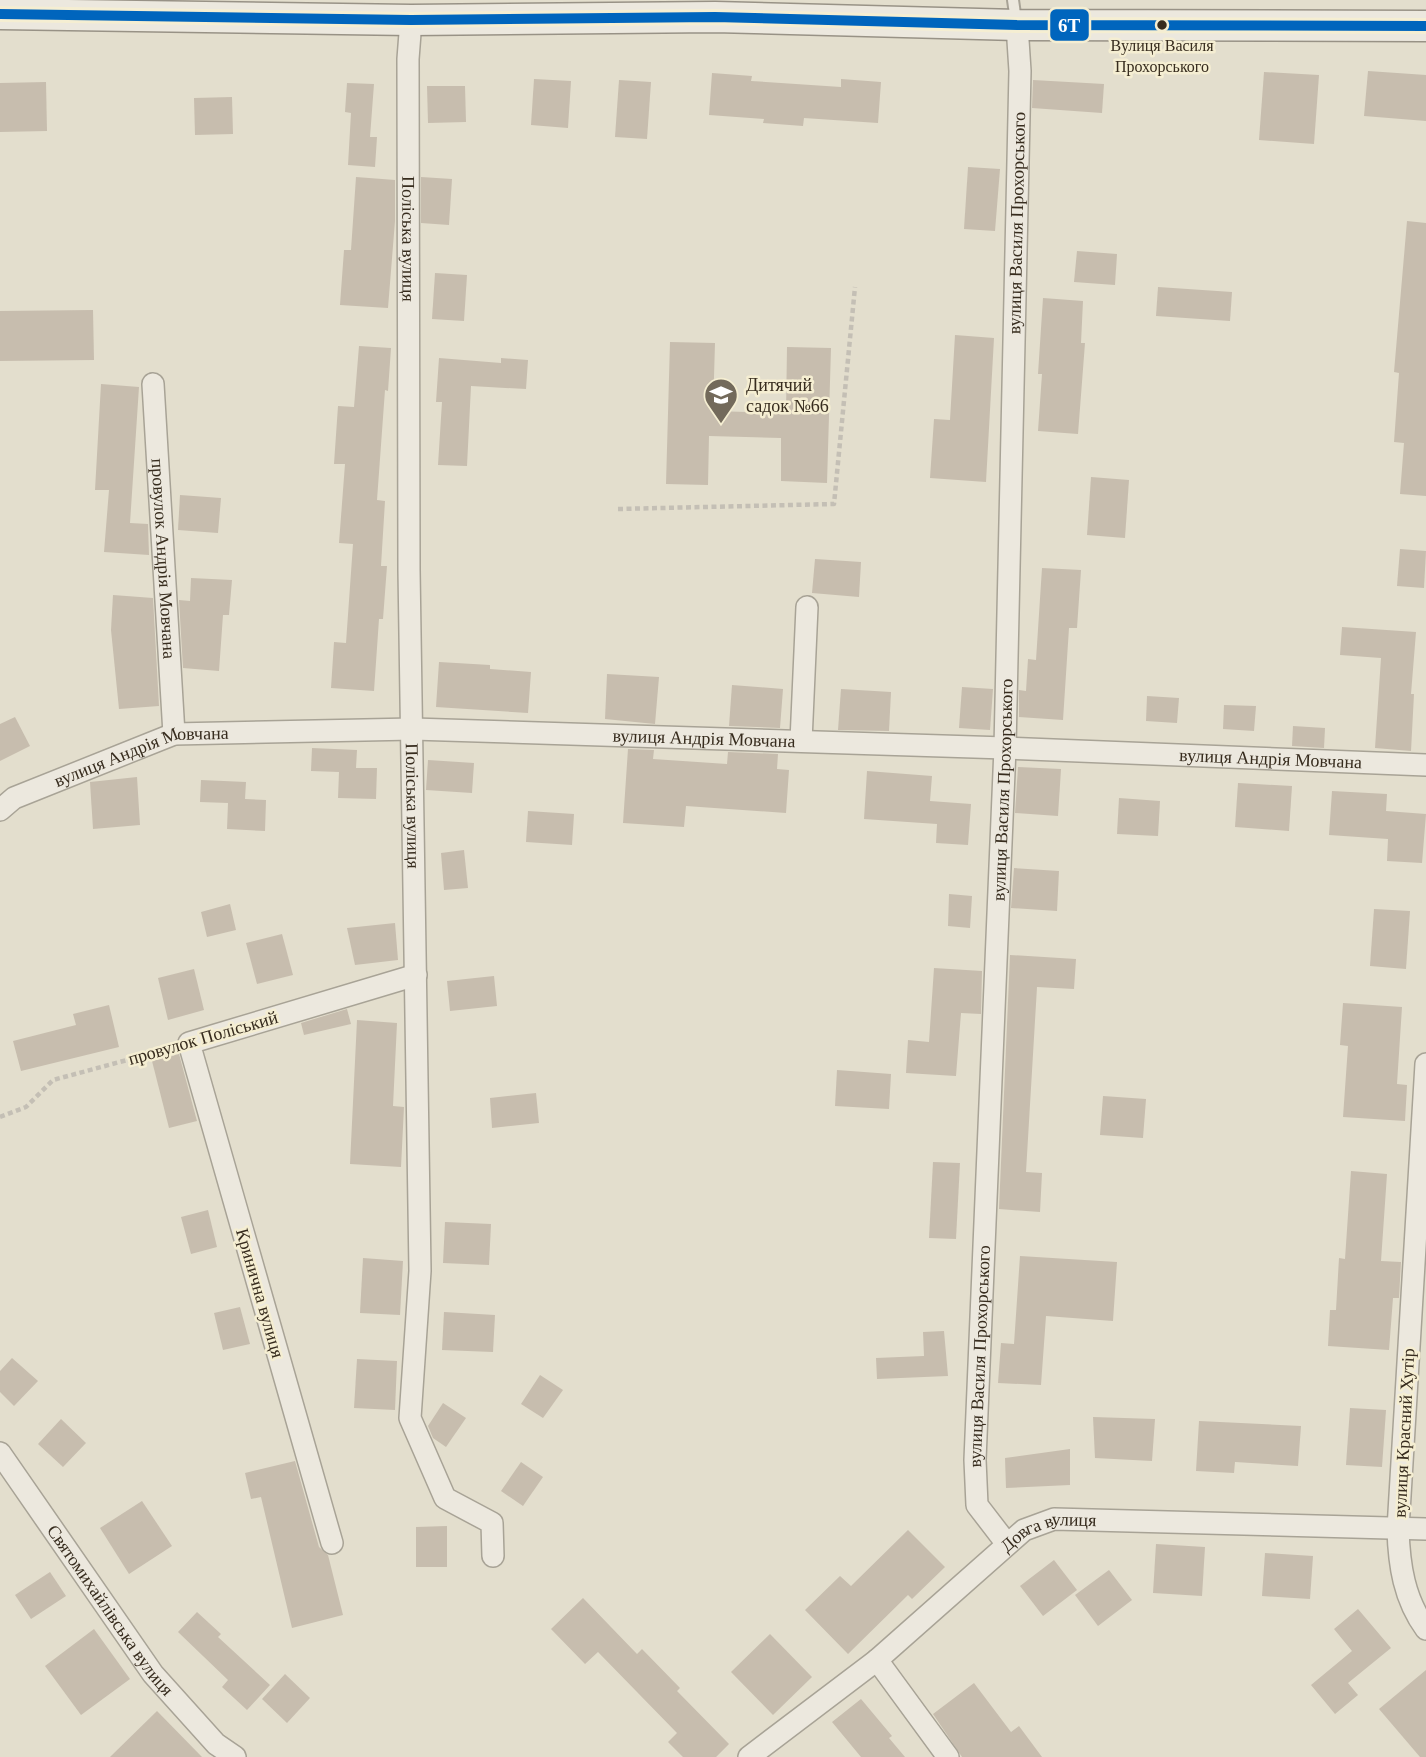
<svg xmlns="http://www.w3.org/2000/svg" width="1426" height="1757" font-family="'Times New Roman',serif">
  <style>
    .building { fill: #c7bdae }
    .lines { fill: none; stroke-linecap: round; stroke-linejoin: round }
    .lane-casing { stroke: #a8a396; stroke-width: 14 }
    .street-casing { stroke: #a8a396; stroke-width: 24 }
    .secondary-casing { stroke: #989286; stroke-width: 33 }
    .path { stroke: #c4bfb5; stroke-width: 4.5; stroke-dasharray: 5 3.5; stroke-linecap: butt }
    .lane { stroke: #ece8de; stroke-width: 10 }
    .street { stroke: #ece8de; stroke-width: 21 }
    .secondary { stroke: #ece8de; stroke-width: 30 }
    .bus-1-casing { stroke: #f5eed2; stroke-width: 16 }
    .bus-1 { stroke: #0065bd; stroke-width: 10 }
    .bus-dot { fill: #372c1e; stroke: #f5eed2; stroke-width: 2.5 }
    .labels { text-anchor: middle; stroke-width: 5; stroke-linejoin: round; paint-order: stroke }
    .bus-label { font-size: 16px; fill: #372c1e; stroke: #f5eed2 }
    .street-label { font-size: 18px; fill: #372c1e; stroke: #f5eed2 }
    .poi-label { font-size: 18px; fill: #372c1e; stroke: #f5eed2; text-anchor: start }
    .line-badge { stroke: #f5eed2; stroke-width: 2.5 }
    .badge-label { font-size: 19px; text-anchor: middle; font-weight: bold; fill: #fff }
  </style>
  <rect width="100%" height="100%" fill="#e3decd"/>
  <g class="building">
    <path d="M1368 71 1426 75V121L1364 116Z"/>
    <path d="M1264 72 1319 75 1314 144 1259 140Z"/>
    <path d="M712 73 752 76 751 81 841 87V79L881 82 878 123 804 118 803 126 763 123 764 119 709 115Z"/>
    <path d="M534 79 571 81 568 128 531 125Z"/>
    <path d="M619 80 651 82 647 139 615 137Z"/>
    <path d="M1033 80 1104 84 1102 113 1032 108Z"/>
    <path d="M46 82 47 131 0 132V83Z"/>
    <path d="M347 83 374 84 370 137H377L375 167 348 165 351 113 345 112Z"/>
    <path d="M427 86H465L466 122 428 123Z"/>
    <path d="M232 97 233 134 195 135 194 98Z"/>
    <path d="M968 167 1000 169 995 231 964 229Z"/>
    <path d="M356 177 395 180V221L388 308 340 305 344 250H351Z"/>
    <path d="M421 177 452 179 449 225 421 223Z"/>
    <path d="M1407 221 1426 223V496L1400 494 1404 443 1394 442 1399 373 1394 372Z"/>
    <path d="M1077 251 1117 254 1115 285 1074 282Z"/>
    <path d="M435 273 467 275 464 321 432 319Z"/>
    <path d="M1158 287 1232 292 1230 321 1156 316Z"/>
    <path d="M1043 298 1083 301 1081 343H1085L1078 434 1038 431 1042 374H1038Z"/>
    <path d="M93 310 94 360 0 361V311Z"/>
    <path d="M955 335 994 338 986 482 930 478 934 419 950 420Z"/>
    <path d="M670 342 715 343 713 411 786 413 787 347 831 348 827 483 781 481V438L709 436 708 485 666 484Z"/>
    <path d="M359 346 391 348 388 391 385 390 377 500 385 501 381 566H387L383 619H379L374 691 331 688 334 642 346 643 353 544 339 543 345 464H334L338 406 354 407Z"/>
    <path d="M439 358 501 363V358L528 360 526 389 471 386 467 466 438 465 442 402H436Z"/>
    <path d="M101 384 139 387 130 523 148 524 149 555 104 552 109 490H95Z"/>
    <path d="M1091 477 1129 480 1125 538 1087 535Z"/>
    <path d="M180 495 221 498 218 533 178 530Z"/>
    <path d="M1400 549 1426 551 1424 588 1397 586Z"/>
    <path d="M815 559 861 562 859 597 812 593Z"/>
    <path d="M1042 568 1081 570 1077 628H1069L1063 720 1019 717V690L1026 691 1028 659 1036 660Z"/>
    <path d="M191 578 232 580 229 615H223L219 671 183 668 179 600 190 601Z"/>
    <path d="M113 595 153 598 159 706 119 709 111 630Z"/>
    <path d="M1342 627 1416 632 1411 694H1414L1411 751 1375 748 1381 658 1340 655Z"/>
    <path d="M439 662 490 665V669L531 672 528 713 436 707Z"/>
    <path d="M607 674 659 677 655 724 605 719Z"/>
    <path d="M732 685 783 689 780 728 729 726Z"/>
    <path d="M962 687 993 689 990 730 959 728Z"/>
    <path d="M841 689 891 692 889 731 838 730Z"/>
    <path d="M1147 696 1179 698 1177 723 1146 721Z"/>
    <path d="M1224 705 1256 706 1254 731 1223 729Z"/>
    <path d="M15 717 30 746 0 761V724Z"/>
    <path d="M1293 726 1325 728 1324 748 1292 746Z"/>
    <path d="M312 748 357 750 356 768H377L376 799 338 798 339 772 311 771Z"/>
    <path d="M628 749 654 750 653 759 727 764 728 752 778 754 777 769 789 770 786 813 686 806 684 827 623 823Z"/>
    <path d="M428 760 474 763 472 793 426 790Z"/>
    <path d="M1018 767 1061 769 1058 816 1015 813Z"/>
    <path d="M867 771 932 776 930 801 971 804 968 845 936 843 937 824 864 819Z"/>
    <path d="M137 777 140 825 93 829 90 782Z"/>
    <path d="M201 780 246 782 245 799 266 800 265 831 227 829 228 803 200 802Z"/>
    <path d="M1238 783 1292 786 1289 831 1235 827Z"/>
    <path d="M1332 791 1387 794 1386 811 1426 814 1422 863 1387 861 1388 839 1329 835Z"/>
    <path d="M1119 798 1160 801 1158 836 1117 834Z"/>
    <path d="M528 811 574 814 572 845 526 842Z"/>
    <path d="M464 850 468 888 444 890 441 853Z"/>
    <path d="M1014 868 1059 871 1057 911 1011 908Z"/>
    <path d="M949 894 972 896 970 928 948 926Z"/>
    <path d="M230 904 236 930 207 937 201 912Z"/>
    <path d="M1374 909 1410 911 1406 969 1370 966Z"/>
    <path d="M395 923 398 960 355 965 347 928Z"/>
    <path d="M282 934 293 975 257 984 246 943Z"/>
    <path d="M1010 955 1076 959 1074 989 1037 987 1026 1172 1042 1173 1040 1212 999 1209Z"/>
    <path d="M934 968 982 971 981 1014 961 1013 956 1076 906 1073 908 1040 929 1042Z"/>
    <path d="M194 969 204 1010 168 1020 158 978Z"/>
    <path d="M494 976 497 1006 450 1011 447 981Z"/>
    <path d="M1343 1003 1402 1007 1397 1084 1407 1085 1405 1121 1343 1117 1348 1046 1340 1045Z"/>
    <path d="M109 1005 119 1047 21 1071 13 1041 76 1025 73 1014Z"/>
    <path d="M347 1009 351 1024 304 1035 301 1023Z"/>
    <path d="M357 1020 397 1023 393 1106 404 1107 401 1167 350 1164Z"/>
    <path d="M179 1054 197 1121 169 1128 152 1061Z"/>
    <path d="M837 1070 891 1074 889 1109 835 1106Z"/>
    <path d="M536 1093 539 1123 492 1128 490 1098Z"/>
    <path d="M1103 1096 1146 1099 1143 1138 1100 1135Z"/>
    <path d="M933 1162 960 1163 956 1239 929 1238Z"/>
    <path d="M1351 1171 1387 1174 1381 1261 1401 1262 1399 1298H1393L1389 1350 1328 1346 1330 1310H1336L1339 1258 1345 1259Z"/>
    <path d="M208 1210 217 1247 191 1254 181 1217Z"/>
    <path d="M445 1222 491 1224 489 1265 443 1263Z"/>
    <path d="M1020 1256 1117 1262 1113 1321 1046 1316 1041 1385 998 1383 1001 1343 1014 1344Z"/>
    <path d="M363 1258 403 1261 400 1315 360 1313Z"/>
    <path d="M240 1307 250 1344 223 1350 214 1313Z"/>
    <path d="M444 1312 495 1315 493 1352 442 1350Z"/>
    <path d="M944 1331 948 1376 877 1379 876 1358 924 1356 923 1332Z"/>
    <path d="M12 1358 38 1381 14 1406 0 1392V1371Z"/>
    <path d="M357 1359 397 1361 395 1410 354 1408Z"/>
    <path d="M540 1375 563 1390 543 1418 521 1404Z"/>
    <path d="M443 1403 466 1418 446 1447 433 1438 428 1426Z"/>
    <path d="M1350 1408 1386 1410 1382 1467 1346 1465Z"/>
    <path d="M1093 1417 1155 1419 1152 1461 1095 1458Z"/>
    <path d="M61 1419 86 1443 63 1467 38 1444Z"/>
    <path d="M1199 1421 1301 1426 1298 1466 1235 1462 1234 1473 1196 1471Z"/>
    <path d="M1070 1449V1485L1006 1488 1005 1458Z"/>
    <path d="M295 1461 319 1547 328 1555 343 1615 292 1628 261 1497 251 1499 245 1473Z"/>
    <path d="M521 1462 543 1477 523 1506 501 1491Z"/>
    <path d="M142 1501 172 1546 129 1574 100 1528Z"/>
    <path d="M447 1526V1567H416V1527Z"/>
    <path d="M908 1530 945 1567 912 1599 908 1595 848 1654 805 1610 840 1576 851 1586Z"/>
    <path d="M1156 1544 1205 1547 1202 1596 1153 1593Z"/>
    <path d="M1265 1553 1313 1556 1310 1599 1262 1596Z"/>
    <path d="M1054 1560 1077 1590 1043 1616 1020 1586Z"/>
    <path d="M1109 1570 1132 1600 1098 1626 1075 1595Z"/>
    <path d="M50 1572 66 1596 31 1619 15 1595Z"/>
    <path d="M583 1598 637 1654 642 1649 680 1688 677 1691 729 1744 716 1757H683L668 1742 677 1733 598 1652 585 1664 551 1629Z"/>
    <path d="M1358 1609 1391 1648 1348 1683 1358 1695 1335 1714 1311 1685 1352 1651 1334 1629Z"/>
    <path d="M197 1612 221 1634 218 1637 270 1685 247 1710 222 1687 228 1680 178 1632Z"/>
    <path d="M94 1629 130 1679 81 1715 45 1666Z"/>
    <path d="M770 1634 812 1677 773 1715 731 1672Z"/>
    <path d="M1426 1670V1757H1420L1379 1709Z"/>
    <path d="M285 1674 310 1698 287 1723 262 1699Z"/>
    <path d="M974 1683 1011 1732 1019 1726 1042 1757H962L933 1714Z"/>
    <path d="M861 1699 892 1736 889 1738 905 1757H861L832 1722Z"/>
    <path d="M157 1711 202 1757H110Z"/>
  </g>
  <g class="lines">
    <g class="lane-casing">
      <path id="lane" d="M1013 0 1016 21"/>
    </g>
    <g class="street-casing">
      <g id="street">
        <path id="s1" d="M411 20 408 59 409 570 420 1271 410 1418 445 1498 492 1523 493 1556"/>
        <path id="s2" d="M153 384 174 734"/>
        <path d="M801 741 807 607"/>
        <path id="s3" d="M0 810 14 798 174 734 413 729 1005 748 1426 765"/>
        <path d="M1426 1064 1398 1529C1399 1565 1404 1599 1426 1629"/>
        <path id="s4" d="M0 1453 153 1674 216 1744 235 1757"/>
        <path d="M332 1543 189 1043 416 975"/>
        <path id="s5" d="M1007 1544 977 1505 975 1460 1005 748 1020 71 1017 25"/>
        <path d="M877 1660 948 1757"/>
        <path id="s6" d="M749 1757 877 1660 1024 1530 1054 1519 1426 1529"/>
      </g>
    </g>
    <g class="secondary-casing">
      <path id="secondary" d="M0 14 411 20 715 17 1017 25 1426 26"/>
    </g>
    <g class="path">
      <path d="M618 509 834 504 855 287"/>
      <path d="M0 1117 26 1107 53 1080 168 1049"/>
    </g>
    <use href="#lane" class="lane"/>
    <use href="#street" class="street"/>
    <use href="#secondary" class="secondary"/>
    <g class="bus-1-casing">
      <path id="bus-1" d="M0 14 411 20 715 17 1017 25 1426 26"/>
    </g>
    <use href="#bus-1" class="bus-1"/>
  </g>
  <defs>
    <g id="school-pin" transform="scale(1.75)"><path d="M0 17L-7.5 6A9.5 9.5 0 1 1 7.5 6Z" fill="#736a5b" stroke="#f5eed2"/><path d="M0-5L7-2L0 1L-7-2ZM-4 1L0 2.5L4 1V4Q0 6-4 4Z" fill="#fff"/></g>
  </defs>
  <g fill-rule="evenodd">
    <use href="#school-pin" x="721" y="395"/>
  </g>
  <circle class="bus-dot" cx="1162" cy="25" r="6"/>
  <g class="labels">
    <g class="bus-label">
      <text x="1162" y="51">Вулиця Василя<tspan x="1162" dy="21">Прохорського</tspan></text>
    </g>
    <g class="street-label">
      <text dy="6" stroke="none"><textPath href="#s5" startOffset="1332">вулиця Василя Прохорського</textPath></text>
      <text dy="6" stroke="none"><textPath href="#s1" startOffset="219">Поліська вулиця</textPath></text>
      <text dy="6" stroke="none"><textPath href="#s2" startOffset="175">провулок Андрія Мовчана</textPath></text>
      <text dy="6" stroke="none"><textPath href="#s3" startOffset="721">вулиця Андрія Мовчана</textPath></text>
      <text dy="6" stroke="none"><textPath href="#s3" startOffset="154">вулиця Андрія Мовчана</textPath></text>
      <text dy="6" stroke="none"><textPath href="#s3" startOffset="1288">вулиця Андрія Мовчана</textPath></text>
      <text dy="6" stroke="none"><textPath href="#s5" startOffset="765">вулиця Василя Прохорського</textPath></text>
      <text dy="6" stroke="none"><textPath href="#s1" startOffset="786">Поліська вулиця</textPath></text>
      <text transform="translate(203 1038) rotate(-16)" y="6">провулок Поліський</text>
      <text transform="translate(260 1293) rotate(74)" y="6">Кринична вулиця</text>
      <text dy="6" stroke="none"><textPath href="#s5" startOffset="198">вулиця Василя Прохорського</textPath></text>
      <text transform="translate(1404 1433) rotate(-87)" y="6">вулиця Красний Хутір</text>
      <text dy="6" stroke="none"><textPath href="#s6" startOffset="380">Довга вулиця</textPath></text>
      <text dy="6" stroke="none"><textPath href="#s4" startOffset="192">Святомихайлівська вулиця</textPath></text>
    </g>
    <g class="poi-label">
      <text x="746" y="391">Дитячий<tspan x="746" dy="21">садок №66</tspan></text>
    </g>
  </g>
  <rect class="line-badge" x="1049" y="8" width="41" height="34" rx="7" fill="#0065bd"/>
  <g class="badge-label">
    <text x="1069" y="32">6Т</text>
  </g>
</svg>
